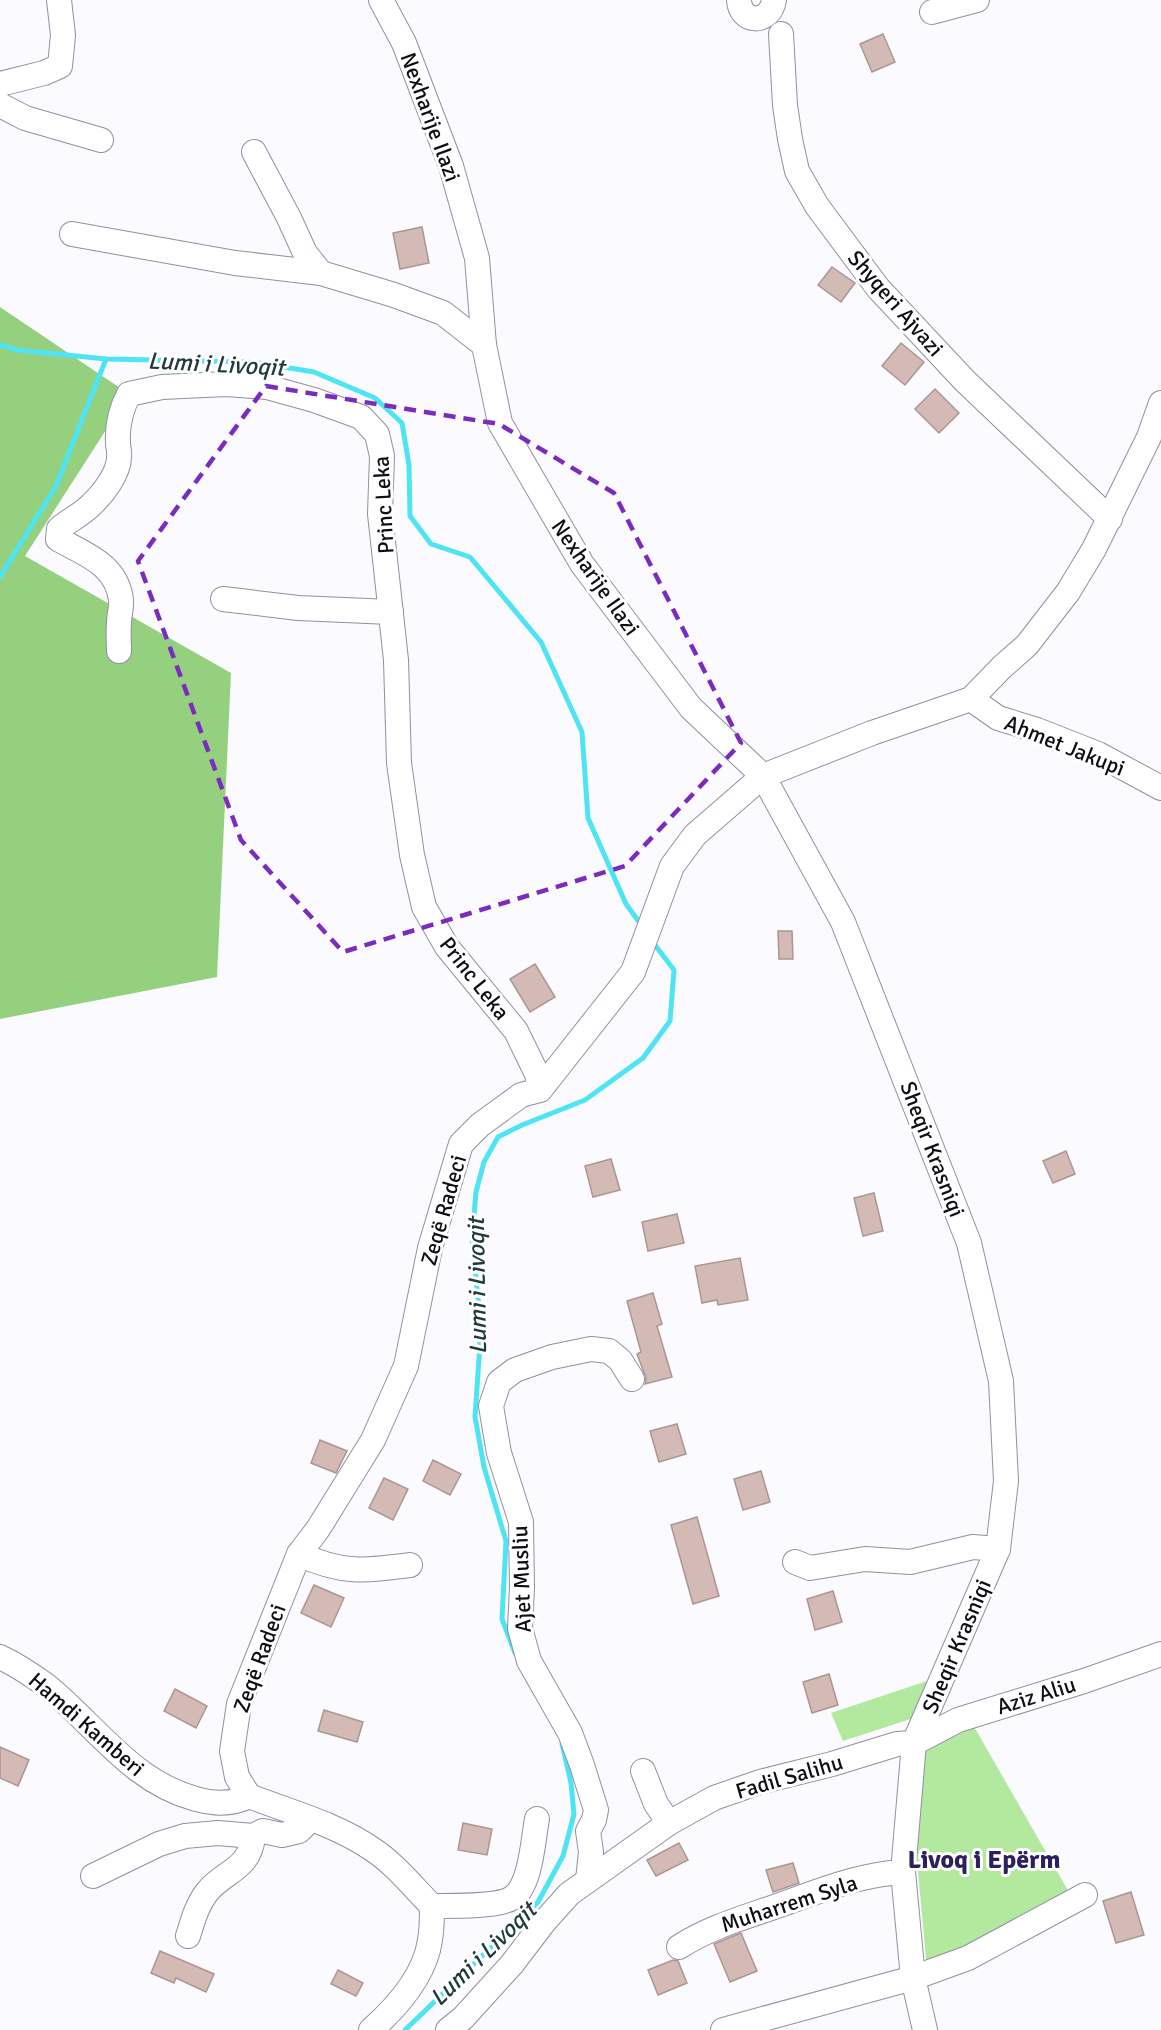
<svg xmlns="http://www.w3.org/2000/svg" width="1161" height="2030" font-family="Signika,sans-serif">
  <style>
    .green { fill: #b2e99e }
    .forest { fill: #95d07f }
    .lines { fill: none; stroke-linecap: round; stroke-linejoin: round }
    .stream { stroke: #4ee4f3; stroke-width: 5 }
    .building { fill: #d3bab5; stroke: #ad9591; stroke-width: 1.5 }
    .minor-casing { stroke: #918fa2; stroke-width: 26 }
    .minor { stroke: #fff; stroke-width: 24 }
    .marked { fill: none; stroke: #7b2cbf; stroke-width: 4.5; stroke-dasharray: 12 8; stroke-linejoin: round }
    .labels { text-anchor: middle; stroke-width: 6; stroke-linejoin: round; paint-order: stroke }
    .street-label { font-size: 22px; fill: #0e0d14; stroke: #fff }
    .water-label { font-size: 24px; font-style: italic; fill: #213a3d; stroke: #fff }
    .quarter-label { font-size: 26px; font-weight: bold; fill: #2c215c; stroke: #fff }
  </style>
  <rect width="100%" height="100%" fill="#fbfbff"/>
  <g class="green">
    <path d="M936 1678 920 1716 843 1741 831 1713Z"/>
    <path d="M972 1723 1070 1894 927 1970 914 1827 927 1743Z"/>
  </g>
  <path class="forest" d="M0 307 129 394 25 556 231 673 217 977 0 1019Z"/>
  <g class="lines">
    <g class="stream">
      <path d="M0 345 17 350 106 359 252 362 314 372 375 398 402 423 409 465 410 516 431 544 470 557 541 642 582 732 588 818 626 904 642 926"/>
      <path d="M0 577 56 486 106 359"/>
      <path d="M515 1653 502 1619 506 1541 484 1467 475 1417 481 1329 472 1238 476 1192 484 1162 498 1137 522 1125 585 1100 643 1058 670 1021 674 970 652 941"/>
      <path d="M405 2030 538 1902 563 1856 574 1814 571 1783 562 1744"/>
    </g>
  </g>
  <g class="building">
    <path d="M883 34 895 62 872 72 860 44Z"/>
    <path d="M422 227 429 263 400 269 393 233Z"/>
    <path d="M832 267 855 283 841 302 818 285Z"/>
    <path d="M901 343 924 362 905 385 882 366Z"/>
    <path d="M935 389 959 413 939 433 915 409Z"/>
    <path d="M778 931H792L793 959H779Z"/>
    <path d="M535 964 555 997 530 1012 510 979Z"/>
    <path d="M1066 1151 1075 1174 1053 1183 1043 1161Z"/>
    <path d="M611 1159 620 1190 593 1197 585 1166Z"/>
    <path d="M874 1193 883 1231 863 1236 854 1198Z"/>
    <path d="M677 1214 684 1243 648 1251 642 1222Z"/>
    <path d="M740 1258 748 1300 718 1305 717 1300 702 1303 695 1266Z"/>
    <path d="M653 1293 662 1324 657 1326 672 1377 645 1384 646 1378 637 1354 641 1352 627 1301Z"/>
    <path d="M677 1424 686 1454 659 1462 650 1431Z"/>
    <path d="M320 1440 347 1451 336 1473 311 1463Z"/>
    <path d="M433 1460 461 1474 450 1495 423 1481Z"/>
    <path d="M761 1471 770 1502 743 1510 734 1479Z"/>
    <path d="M384 1478 408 1489 393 1520 369 1508Z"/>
    <path d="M697 1517 719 1596 693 1604 671 1525Z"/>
    <path d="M314 1585 344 1598 331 1627 301 1613Z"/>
    <path d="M833 1591 842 1622 815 1630 807 1599Z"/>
    <path d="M829 1674 838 1705 812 1713 803 1682Z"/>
    <path d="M175 1689 207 1706 196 1728 164 1711Z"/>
    <path d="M324 1710 363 1722 357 1742 318 1731Z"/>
    <path d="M0 1747 29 1760 18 1786 0 1778Z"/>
    <path d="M463 1823 492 1829 487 1855 458 1850Z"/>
    <path d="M679 1843 688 1860 656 1876 647 1860Z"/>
    <path d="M793 1863 799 1883 773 1892 766 1870Z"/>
    <path d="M1131 1892 1144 1935 1116 1943 1103 1901Z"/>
    <path d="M741 1933 757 1971 730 1982 714 1944Z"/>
    <path d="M160 1951 214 1974 206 1992 176 1978 174 1983 151 1973Z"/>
    <path d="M673 1960 678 1961 687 1983 658 1995 648 1970Z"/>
    <path d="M338 1970 363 1983 356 1996 331 1984Z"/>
  </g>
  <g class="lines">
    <g class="minor-casing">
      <g id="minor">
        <path d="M381 0 404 43 451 166 477 258 484 345 500 423 582 564 691 708 763 776 843 922 969 1243 1001 1381 1006 1481 998 1549 914 1743 903 1872 913 1978 925 2030"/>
        <path d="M739 0C740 24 770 25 774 0"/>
        <path d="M932 12 977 0"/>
        <path d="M781 34 785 105 790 139 797 171 817 206 878 288 965 381 1110 519"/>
        <path d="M0 84 44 73 60 66 63 35 59 0"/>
        <path d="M0 105 25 118 101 140"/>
        <path d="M254 152 289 218 305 253 321 273"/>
        <path d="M72 234 235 263 321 273 394 295 443 313 484 345"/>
        <path d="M223 599 298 608 391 612"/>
        <path d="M119 651C119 642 118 632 119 623 119 615 122 607 121 600 117 564 84 554 58 539L59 529C69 520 83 514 92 504 103 494 119 473 119 457 120 452 118 448 118 443 117 426 121 409 129 394L162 387 226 384 267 387 314 400 361 417 377 434 382 456 380 514 396 660 399 763 412 855 424 907 447 947 516 1031 537 1074 540 1090"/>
        <path d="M971 699 998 718 1037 730 1098 754 1161 788"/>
        <path d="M299 1554C342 1574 364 1571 410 1565"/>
        <path d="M795 1562 810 1568 865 1559 910 1562 973 1547 998 1549"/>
        <path d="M0 1657C17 1665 32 1675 47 1686 96 1726 132 1782 196 1799 214 1804 232 1805 249 1796 290 1812 336 1824 372 1849 394 1863 414 1888 432 1906 432 1917 432 1929 430 1940 425 1976 397 2007 371 2030"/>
        <path d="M643 1771 656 1804 669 1823"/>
        <path d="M249 1796 237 1777 232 1751 239 1704 299 1554 318 1529 373 1440 406 1366 430 1248 461 1144 480 1125 521 1095 540 1090 633 972 672 866 695 835 763 776 872 733 971 699 1002 667 1027 645 1068 592 1094 549 1149 437 1161 403"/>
        <path d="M93 1876 159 1844 185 1836 218 1833 253 1836 263 1831 282 1835 299 1831 310 1820"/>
        <path d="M588 1880 591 1852 588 1831 594 1820 596 1810 582 1765 570 1733 529 1661 520 1628 522 1587 521 1522 499 1453 491 1406 499 1382 515 1370 552 1357 591 1349 609 1351 620 1360 632 1379"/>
        <path d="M432 1906C450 1906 498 1907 512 1898 531 1886 533 1840 537 1819"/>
        <path d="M188 1936C193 1920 197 1905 207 1892 225 1870 250 1870 253 1836"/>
        <path d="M679 1947C710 1927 743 1918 777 1906 817 1892 860 1874 903 1872"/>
        <path d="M448 2030 463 2018 512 1964 544 1922 569 1894 669 1823 714 1798 760 1782 832 1764 897 1744 914 1743 958 1720 1084 1681 1161 1654"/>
        <path d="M723 2030 913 1978 968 1958 1085 1895"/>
      </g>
    </g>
    <use href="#minor" class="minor"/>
  </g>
  <path class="marked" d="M266 386 499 424 614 493 741 743 625 866 343 952 241 840 138 561Z"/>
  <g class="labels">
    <g class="street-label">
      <text transform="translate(431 117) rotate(70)" y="8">Nexharije Ilazi</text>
      <text transform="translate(896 303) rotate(49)" y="8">Shyqeri Ajvazi</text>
      <text transform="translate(383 505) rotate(-93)" y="8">Princ Leka</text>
      <text transform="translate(596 577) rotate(55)" y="8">Nexharije Ilazi</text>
      <text transform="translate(1065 745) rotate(22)" y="8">Ahmet Jakupi</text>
      <text transform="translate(475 978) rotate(52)" y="8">Princ Leka</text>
      <text transform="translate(933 1149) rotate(69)" y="8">Sheqir Krasniqi</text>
      <text transform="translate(443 1210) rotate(-74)" y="8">Zeqë Radeci</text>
      <text transform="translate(521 1579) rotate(-92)" y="8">Ajet Musliu</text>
      <text transform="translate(956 1646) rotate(-67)" y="8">Sheqir Krasniqi</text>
      <text transform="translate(259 1658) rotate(-70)" y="8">Zeqë Radeci</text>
      <text transform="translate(1036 1695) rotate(-17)" y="8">Aziz Aliu</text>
      <text transform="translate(87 1724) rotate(41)" y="8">Hamdi Kamberi</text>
      <text transform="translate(789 1776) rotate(-16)" y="8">Fadil Salihu</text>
      <text transform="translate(789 1903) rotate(-18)" y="8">Muharrem Syla</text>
    </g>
    <g class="water-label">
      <text transform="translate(216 364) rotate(3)" y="8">Lumi i Livoqit</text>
      <text transform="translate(477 1286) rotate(-91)" y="8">Lumi i Livoqit</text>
      <text transform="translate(483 1954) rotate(-44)" y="8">Lumi i Livoqit</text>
    </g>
    <g class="quarter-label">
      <text x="984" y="1868">Livoq i Epërm</text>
    </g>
  </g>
</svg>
